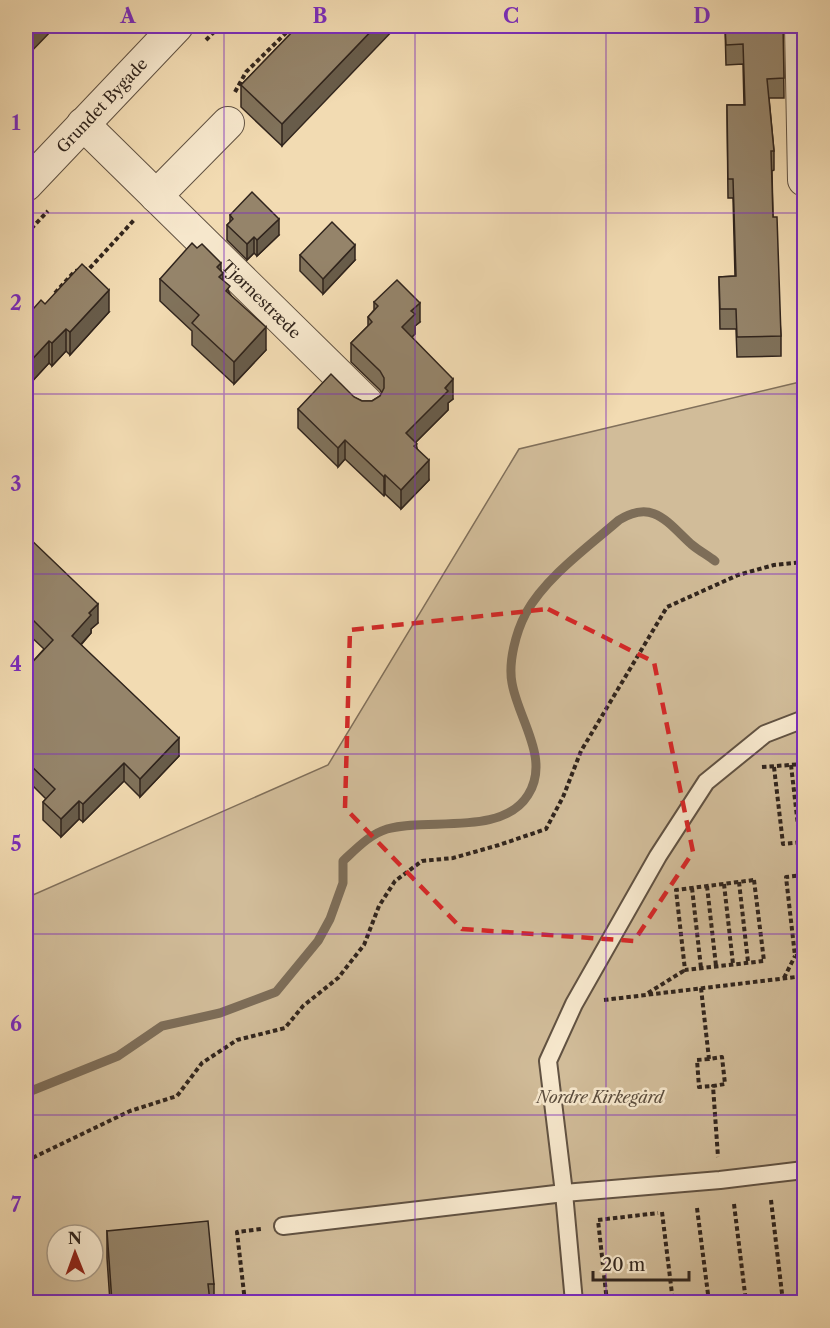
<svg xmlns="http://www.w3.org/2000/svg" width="830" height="1328" font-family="'Libre Caslon Text',serif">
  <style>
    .green { fill: #d1bc99; stroke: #81705b; stroke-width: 1.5; fill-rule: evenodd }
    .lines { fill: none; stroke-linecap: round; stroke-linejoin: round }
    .stream { stroke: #7d6d58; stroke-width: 9 }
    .service-casing { stroke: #615242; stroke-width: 20 }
    .minor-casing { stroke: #615242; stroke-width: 34 }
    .path { stroke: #31251d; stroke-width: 4; stroke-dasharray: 4.5 3; stroke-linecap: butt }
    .service { stroke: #f7e8cd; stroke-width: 16 }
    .minor { stroke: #f7e8cd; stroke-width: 32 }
    .wall { fill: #80725b; stroke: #31251d; stroke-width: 1.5 }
    .shaded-wall { fill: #685c4a; stroke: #31251d; stroke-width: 1.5 }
    .building { fill: #95846a; stroke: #31251d; stroke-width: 1.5 }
    .marked { fill: none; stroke: #d62828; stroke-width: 4.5; stroke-dasharray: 12 8; stroke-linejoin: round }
    .grid { fill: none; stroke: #7b2cbf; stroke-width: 1.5; stroke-opacity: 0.55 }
    .labels { text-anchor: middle; stroke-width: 5; stroke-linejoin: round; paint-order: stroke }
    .street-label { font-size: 16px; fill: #31251d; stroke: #f7e8cd }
    .park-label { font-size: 16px; font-style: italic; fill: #594b3c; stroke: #f7e8cd }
    .neatline { fill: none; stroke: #7b2cbf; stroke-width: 2 }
    .grid-label { font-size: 20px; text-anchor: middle; font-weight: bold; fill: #7b2cbf }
  </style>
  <rect width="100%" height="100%" fill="#f2dbb2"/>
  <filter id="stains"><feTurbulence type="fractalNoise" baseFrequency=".00333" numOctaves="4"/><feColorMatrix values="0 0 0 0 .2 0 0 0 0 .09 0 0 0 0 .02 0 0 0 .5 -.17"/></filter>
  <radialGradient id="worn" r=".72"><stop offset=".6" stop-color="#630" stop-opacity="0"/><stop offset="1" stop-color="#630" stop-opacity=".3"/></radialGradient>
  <path class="green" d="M804 381V1302H26V898L328 765 519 449ZM57 1235H93V1271H57Z"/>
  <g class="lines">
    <path class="stream" d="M26 1093 118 1056 162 1026 220 1013 276 992 318 941 330 919 343 883V861C356 849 370 834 387 829 427 817 502 837 528 795 551 759 518 719 512 683 508 662 516 632 526 613 546 577 588 547 619 520 653 499 667 522 691 544 698 550 707 555 715 561"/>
    <g class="service-casing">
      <g id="service">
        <path d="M283 1226 564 1193 720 1180 804 1170"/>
        <path d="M574 1302 564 1193 548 1061 574 1004 658 856 706 782 765 734 804 719"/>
      </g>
    </g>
    <g class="minor-casing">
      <g id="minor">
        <path d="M801 26 804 180"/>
        <path id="s1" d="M83 124 367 403"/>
        <path id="s2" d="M26 185 177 26"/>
        <path d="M156 196 228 123"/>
      </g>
    </g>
    <g class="path">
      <path d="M206 40 220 26"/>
      <path d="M235 92 246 72 293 26"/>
      <path d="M26 234 48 211"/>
      <path d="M55 293 75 271 89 269 135 219"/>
      <path d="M791 765 800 843"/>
      <path d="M762 767 804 764"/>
      <path d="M774 767 783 844 804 842"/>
      <path d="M802 875 804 894"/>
      <path d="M804 875 786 877 795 956 804 955"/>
      <path d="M754 880 764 961 685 970 676 890Z"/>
      <path d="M739 882 748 962"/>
      <path d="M724 884 733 964"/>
      <path d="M707 886 716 966"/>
      <path d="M692 888 701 968"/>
      <path d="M784 978 795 956"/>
      <path d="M701 988 709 1059 722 1057 725 1084 713 1086 718 1157"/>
      <path d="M648 993 685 970"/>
      <path d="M604 1000 804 976"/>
      <path d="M709 1059 697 1060 699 1087 713 1086"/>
      <path d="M26 1161 130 1111 177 1096 202 1063 237 1040 285 1028 303 1006 338 978 364 945 379 906 395 881 422 861 453 858 499 845 546 829 563 797 581 751 667 607 738 575 774 565 804 562"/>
      <path d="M771 1200 783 1302"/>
      <path d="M734 1204 746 1302"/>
      <path d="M697 1208 709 1302"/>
      <path d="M662 1212 673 1302"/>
      <path d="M245 1302 237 1232 261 1229"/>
      <path d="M607 1302 598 1220 658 1213"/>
    </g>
    <use href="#service" class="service"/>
    <use href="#minor" class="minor"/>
  </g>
  <g class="wall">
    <path d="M298 26 282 146 241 107V85Z"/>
    <path d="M725 26H783L784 98H769L774 151V170L772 171 773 217 781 336V356L737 357 736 329H720L719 277 735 276 733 198H728L727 105H744L743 64 726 65Z"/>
    <path d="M230 215 279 235 257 256 254 253 247 260 227 240V225L230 222Z"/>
    <path d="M300 255 355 260 323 294 300 271Z"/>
    <path d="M221 271 223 280 230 294 266 350 234 384 192 345V331L160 301V279Z"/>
    <path d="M374 302 420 322 415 326V334L412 337 453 399 448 403V410L416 442 417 448 429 480 401 509 385 494 384 496 345 459 338 467 298 428V409L354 397 362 401H372L380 396 382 393 380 390 351 362V343L368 326V317L374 310Z"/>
    <path d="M109 312 70 355 66 351 52 366 49 363 26 388V317Z"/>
    <path d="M26 535 98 623 91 629V633L81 645 179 756 140 797 124 781 83 822 79 819 61 837 43 820V802L46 799 26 779V669L44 649 26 632Z"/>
    <path d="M107 1231 214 1284V1302H110L107 1258Z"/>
  </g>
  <g class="shaded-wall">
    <path d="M31 26H56L26 57V31Z"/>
    <path d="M376 26H397L282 146V124Z"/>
    <path d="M279 219V235L257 256V240Z"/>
    <path d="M254 237V253L247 260V244Z"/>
    <path d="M355 245V260L323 294V279Z"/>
    <path d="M221 263V275L223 273V295L217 267Z"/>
    <path d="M109 290V312L70 355V332Z"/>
    <path d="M420 303V322L415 326V334L402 347V327L411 311Z"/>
    <path d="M266 327V350L234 384V362Z"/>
    <path d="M66 329V351L52 366V343Z"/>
    <path d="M49 341V363L26 388V366Z"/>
    <path d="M453 379V399L448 403V410L406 452V433Z"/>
    <path d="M345 440V459L338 467V448Z"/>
    <path d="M429 460V480L401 509V490Z"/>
    <path d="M385 475V494L384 496V477Z"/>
    <path d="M98 604V623L91 629V633L72 654V636L89 613Z"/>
    <path d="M179 738V756L140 797V779Z"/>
    <path d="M124 763V781L83 822V804Z"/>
    <path d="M79 801V819L61 837V819Z"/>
  </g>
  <g class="building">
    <path d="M26 26H31L26 31Z"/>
    <path d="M298 26H376L282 124 241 85Z"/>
    <path d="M725 26H783L784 78 767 79 774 151H771L773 217H777L781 336 737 337 736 309H720L719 277 736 276 733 179H728L727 105H745L743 44 726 45Z"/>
    <path d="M252 192 279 219 257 240 254 237 247 244 227 225 233 219 230 215Z"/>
    <path d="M332 222 355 245 323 279 300 255Z"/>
    <path d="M192 243 197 248 202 244 221 263 217 267 223 273 219 277 230 286 226 291 266 327 234 362 192 323 199 315 160 279Z"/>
    <path d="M82 264 109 290 70 332 66 329 52 343 49 341 26 366V317L41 300 45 304Z"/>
    <path d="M397 280 420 303 411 311 415 314 402 327 453 379 445 388 448 391 406 433 417 444 414 446 429 460 401 490 385 475 384 477 345 440 338 448 298 409 331 374 354 397 362 401H372L380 396 384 388V378L380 371 351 343 372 322 368 317 378 306 374 302Z"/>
    <path d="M26 535 98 604 89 613 91 615 72 636 179 738 140 779 124 763 83 804 79 801 61 819 43 802 55 789 26 761V669L53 640 26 613Z"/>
    <path d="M208 1221 214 1284H208L210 1302H112L107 1231Z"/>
  </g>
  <path class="marked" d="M548 609 654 662 693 852 634 941 462 929 345 808 350 630Z"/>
  <path class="grid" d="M224 26V1302M415 26V1302M606 26V1302M26 213H804M26 394H804M26 574H804M26 754H804M26 934H804M26 1115H804"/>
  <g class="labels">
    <g class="street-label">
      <text dy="6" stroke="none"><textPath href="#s2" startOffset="110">Grundet Bygade</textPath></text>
      <text dy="6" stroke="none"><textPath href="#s1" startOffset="250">Tjørnestræde</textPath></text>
    </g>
    <g class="park-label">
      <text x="600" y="1103">Nordre Kirkegård</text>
    </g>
  </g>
  <rect width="830" height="1328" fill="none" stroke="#f2dbb2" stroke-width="66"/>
  <g transform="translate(75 1253) rotate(359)"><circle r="28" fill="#f7e8cd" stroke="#a89a87" stroke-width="1.5"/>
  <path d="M0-4.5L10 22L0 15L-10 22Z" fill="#8f2418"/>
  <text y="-9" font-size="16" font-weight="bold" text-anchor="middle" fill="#31251d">N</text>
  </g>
  <path d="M593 1271v9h96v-9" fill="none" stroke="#31251d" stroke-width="3"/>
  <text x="602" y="1271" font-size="18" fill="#31251d" stroke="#f7e8cd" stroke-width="4.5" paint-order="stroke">20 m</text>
  <rect x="33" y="33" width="764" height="1262" class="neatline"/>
  <g class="grid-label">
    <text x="128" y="23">A</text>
    <text x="320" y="23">B</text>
    <text x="511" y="23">C</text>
    <text x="702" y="23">D</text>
    <text x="16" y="130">1</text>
    <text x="16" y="310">2</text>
    <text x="16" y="491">3</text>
    <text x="16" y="671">4</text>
    <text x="16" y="851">5</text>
    <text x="16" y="1031">6</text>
    <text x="16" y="1212">7</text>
  </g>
  <rect width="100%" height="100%" filter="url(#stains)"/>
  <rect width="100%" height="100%" fill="url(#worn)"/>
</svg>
